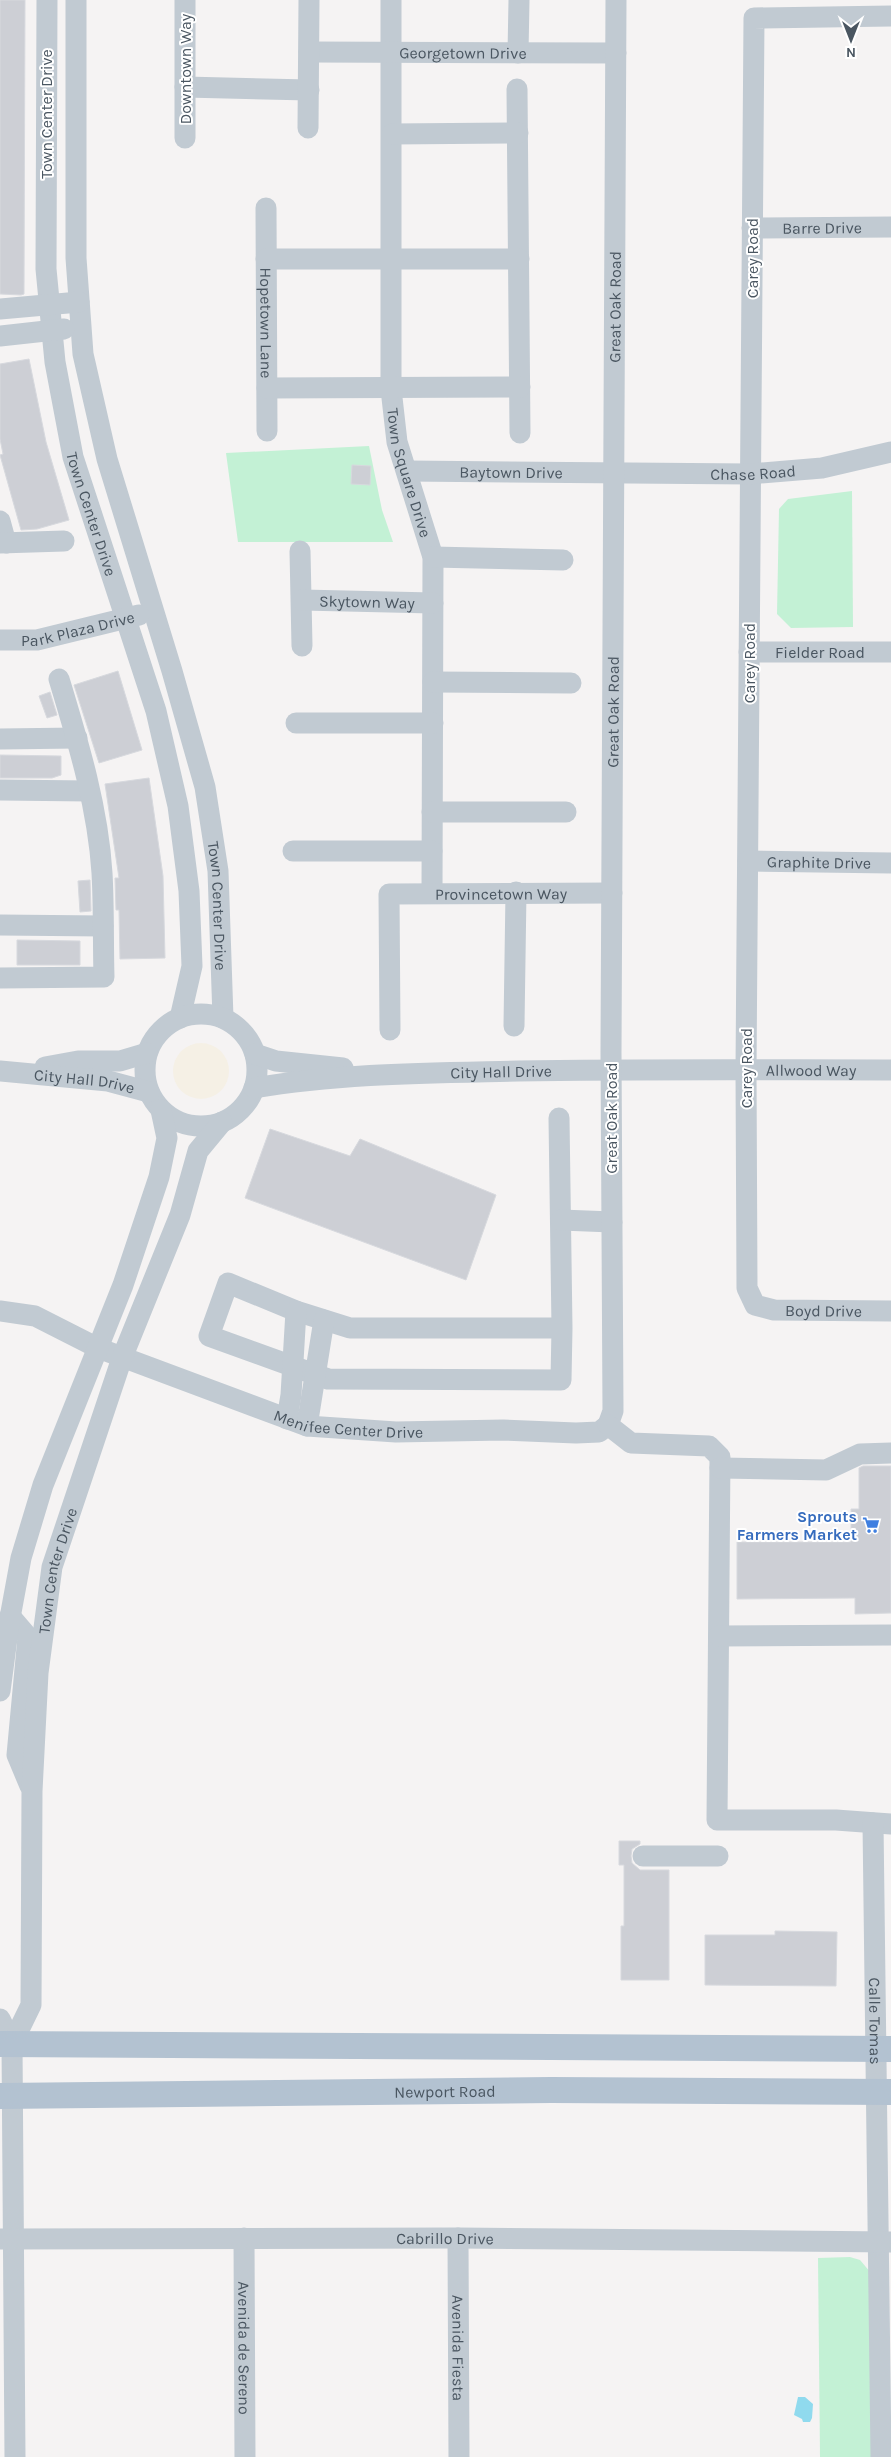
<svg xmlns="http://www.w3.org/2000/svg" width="891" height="2457" font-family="Karla,sans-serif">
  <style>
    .green { fill: #c3f1d5 }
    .sand { fill: #f5f0e5 }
    .water { fill: #90daee }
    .building { fill: #cdcfd5; stroke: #d7d9de }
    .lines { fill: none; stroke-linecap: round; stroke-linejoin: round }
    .minor { stroke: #c1cad2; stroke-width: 21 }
    .major { stroke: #b3c2d1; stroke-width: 26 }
    .labels { text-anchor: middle; stroke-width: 4; stroke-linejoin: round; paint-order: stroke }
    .street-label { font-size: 16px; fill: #4a5661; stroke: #fff }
    .shop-label { font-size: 16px; font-weight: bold; fill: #366cbe; stroke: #fff; text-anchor: end }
  </style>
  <rect width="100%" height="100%" fill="#f5f3f3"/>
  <g class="green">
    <path d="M369 446 382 510 393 542H238L226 453Z"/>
    <path d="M852 491 853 627 791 628 777 614 779 509 788 499Z"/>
    <path d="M850 2257 860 2260 871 2273 873 2457H820L818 2258Z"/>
  </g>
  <circle class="sand" cx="201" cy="1071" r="28"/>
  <path class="water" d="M798 2397H805L813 2404 812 2418 810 2422H803L802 2419 794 2415Z"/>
  <g class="building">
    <path d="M0 0H25L24 294 21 295 0 294Z"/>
    <path d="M29 359 46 442 69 520 37 529 21 530 0 455 3 454 0 439V364Z"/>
    <path d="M352 465 371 466 370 485 351 484Z"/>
    <path d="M118 671 142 750 99 763 74 685Z"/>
    <path d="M50 692 57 715 47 718 39 696Z"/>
    <path d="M0 755 61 756V775L52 778H0Z"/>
    <path d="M149 778 163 876 165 958 120 959 119 910H116L115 878H119L105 784Z"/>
    <path d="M90 880 91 911 80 912 78 881Z"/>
    <path d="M17 940 80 941V965H17Z"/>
    <path d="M270 1129 350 1156 360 1139 496 1195 466 1280 245 1198Z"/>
    <path d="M863 1466H891V1613L855 1614V1598L737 1599V1542H851V1509H859V1468Z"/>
    <path d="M619 1841H640V1844L632 1849 631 1856 632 1863 640 1870H669V1980H621V1926H624V1865H619Z"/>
    <path d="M775 1931 837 1932 836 1986 705 1985V1935H775Z"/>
  </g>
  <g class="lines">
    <g class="minor">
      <path id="s1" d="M47 0 46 269 55 362 73 457 156 711 178 806 189 891 192 966 180 1018"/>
      <path id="s2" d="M76 0V258L83 354 107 459 172 671 205 787 218 871 223 1018"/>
      <path d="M185 0V138"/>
      <path id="s3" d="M391 0V389L397 442 433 557 432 892"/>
      <path id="s4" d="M891 16 754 18 746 1070 747 1288 755 1305 774 1310 891 1311"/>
      <path id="s5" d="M309 52 616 53"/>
      <path d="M518 53 519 0"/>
      <path d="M185 87 309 90"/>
      <path d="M517 89 520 433"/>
      <path d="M308 128 309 0"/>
      <path d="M392 134 518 133"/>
      <path id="s6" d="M266 208 267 431"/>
      <path id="s7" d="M752 228 891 227"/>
      <path d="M266 259H519"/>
      <path d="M0 309 79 302"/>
      <path d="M0 336 64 329"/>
      <path d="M267 388 520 387"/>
      <path id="s8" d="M407 471 750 474 822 468 891 452"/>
      <path d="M0 521 6 543"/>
      <path d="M0 543 64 541"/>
      <path d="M300 551 302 646"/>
      <path d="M433 557 563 560"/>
      <path id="s9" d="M302 600 433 603"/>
      <path id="s10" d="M0 640H37L139 615"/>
      <path id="s11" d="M749 652H891"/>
      <path d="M433 682 571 683"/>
      <path d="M296 723H433"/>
      <path d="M0 739 77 738"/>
      <path d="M0 790 89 791"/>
      <path d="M432 812H566"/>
      <path d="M293 851H432"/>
      <path id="s12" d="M748 861 891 863"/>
      <path d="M0 925 103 926"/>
      <path d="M0 978 104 977C103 943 104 908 102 873 98 807 78 742 59 679"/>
      <circle cx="201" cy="1070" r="56"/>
      <path d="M514 1026 516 892"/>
      <path id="s13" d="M390 1030 389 894 612 893"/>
      <path d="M255 1054 276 1061 343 1068"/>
      <path d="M45 1067 78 1061H120L147 1053"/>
      <path id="s14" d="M0 1071 108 1081 149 1092"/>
      <path id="s15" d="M254 1088C341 1073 429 1073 518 1071 642 1069 766 1070 891 1070"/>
      <path d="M559 1118 562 1328H350L296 1311 228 1283 209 1336 328 1379 561 1380 562 1328"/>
      <path d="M561 1220 612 1222"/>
      <path id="s16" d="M0 1311 35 1316 98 1348 307 1426 396 1432 503 1430 576 1433 599 1432 608 1425"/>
      <path d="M287 1419 291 1395 296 1311"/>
      <path id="s17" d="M608 1425 613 1411 611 1052 616 0"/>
      <path d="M608 1425 631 1443 709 1446 720 1457 717 1820H836L891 1824"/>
      <path d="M307 1426 324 1320"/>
      <path d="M720 1468 826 1470 860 1454 891 1453"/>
      <path d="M10 1616 28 1637 17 1755 30 1786"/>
      <path d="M719 1636 891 1635"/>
      <path d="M0 1691 9 1623 21 1558 43 1485 123 1285 159 1177 167 1138 161 1110"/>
      <path id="s18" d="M873 1823 881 2457"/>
      <path d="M643 1856H718"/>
      <path d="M0 2019 12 2044 15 2457"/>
      <path id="s19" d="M12 2044 31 2005 32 1791 38 1673 52 1567 122 1358 180 1215 198 1151 222 1122"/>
      <path id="s20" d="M244 2238 245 2457"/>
      <path id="s21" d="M458 2238 459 2457"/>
      <path id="s22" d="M0 2239 458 2238 891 2242"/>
    </g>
    <g class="major">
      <path d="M0 2044 891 2049"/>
      <path id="s23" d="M0 2096 551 2090 891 2092"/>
    </g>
  </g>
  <defs>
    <g id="supermarket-bare" transform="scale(1.35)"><path d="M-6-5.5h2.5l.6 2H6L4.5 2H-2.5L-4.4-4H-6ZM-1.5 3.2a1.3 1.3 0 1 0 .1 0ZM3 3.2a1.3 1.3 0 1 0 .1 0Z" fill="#3f7fe0" stroke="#fff" stroke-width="2.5" paint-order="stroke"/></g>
  </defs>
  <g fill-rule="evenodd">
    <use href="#supermarket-bare" x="871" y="1525"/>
  </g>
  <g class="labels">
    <g class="street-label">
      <text dy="6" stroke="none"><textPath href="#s5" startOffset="154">Georgetown Drive</textPath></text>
      <text transform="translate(185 69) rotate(-90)" y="6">Downtown Way</text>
      <text transform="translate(46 114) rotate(-90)" y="6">Town Center Drive</text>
      <text dy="6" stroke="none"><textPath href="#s7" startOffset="70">Barre Drive</textPath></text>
      <text transform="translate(752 258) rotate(-90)" y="6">Carey Road</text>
      <text dy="6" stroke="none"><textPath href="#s17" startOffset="1119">Great Oak Road</textPath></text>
      <text dy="6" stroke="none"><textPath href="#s6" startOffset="115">Hopetown Lane</textPath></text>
      <text dy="6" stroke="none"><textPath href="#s3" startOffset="475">Town Square Drive</textPath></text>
      <text dy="6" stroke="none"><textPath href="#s8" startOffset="346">Chase Road</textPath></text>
      <text dy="6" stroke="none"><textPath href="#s8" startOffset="104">Baytown Drive</textPath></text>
      <text dy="6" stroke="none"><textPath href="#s1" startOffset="519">Town Center Drive</textPath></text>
      <text dy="6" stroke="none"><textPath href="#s9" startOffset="65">Skytown Way</textPath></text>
      <text dy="6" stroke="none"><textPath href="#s10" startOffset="79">Park Plaza Drive</textPath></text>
      <text dy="6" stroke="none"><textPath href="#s11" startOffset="71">Fielder Road</textPath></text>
      <text transform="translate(749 663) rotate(-90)" y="6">Carey Road</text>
      <text dy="6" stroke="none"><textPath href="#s17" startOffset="714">Great Oak Road</textPath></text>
      <text dy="6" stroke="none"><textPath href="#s12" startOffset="71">Graphite Drive</textPath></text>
      <text dy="6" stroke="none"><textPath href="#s13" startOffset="248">Provincetown Way</textPath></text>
      <text dy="6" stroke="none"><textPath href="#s2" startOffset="924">Town Center Drive</textPath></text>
      <text transform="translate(746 1068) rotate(-90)" y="6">Carey Road</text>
      <text dy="6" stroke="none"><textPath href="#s15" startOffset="558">Allwood Way</textPath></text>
      <text dy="6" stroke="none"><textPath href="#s15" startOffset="248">City Hall Drive</textPath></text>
      <text dy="6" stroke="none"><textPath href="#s14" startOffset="85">City Hall Drive</textPath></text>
      <text transform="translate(611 1118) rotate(-90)" y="6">Great Oak Road</text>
      <text dy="6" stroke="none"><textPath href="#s4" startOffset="1495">Boyd Drive</textPath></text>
      <text dy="6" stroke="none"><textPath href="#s16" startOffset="370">Menifee Center Drive</textPath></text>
      <text dy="6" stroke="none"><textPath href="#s19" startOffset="480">Town Center Drive</textPath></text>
      <text dy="6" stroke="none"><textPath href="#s18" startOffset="198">Calle Tomas</textPath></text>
      <text dy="6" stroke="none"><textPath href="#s23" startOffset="445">Newport Road</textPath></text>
      <text dy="6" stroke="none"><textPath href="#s22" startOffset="445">Cabrillo Drive</textPath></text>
      <text dy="6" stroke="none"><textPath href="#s20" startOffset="110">Avenida de Sereno</textPath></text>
      <text dy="6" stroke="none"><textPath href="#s21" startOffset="110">Avenida Fiesta</textPath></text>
    </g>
    <g class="shop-label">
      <text x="857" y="1522">Sprouts<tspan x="857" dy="18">Farmers Market</tspan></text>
    </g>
  </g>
  <g transform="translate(851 40) rotate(180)" stroke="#ffffff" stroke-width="4" paint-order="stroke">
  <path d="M0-4L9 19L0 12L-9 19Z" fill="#4a5661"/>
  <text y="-8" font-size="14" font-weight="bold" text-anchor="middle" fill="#4a5661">N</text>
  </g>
</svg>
